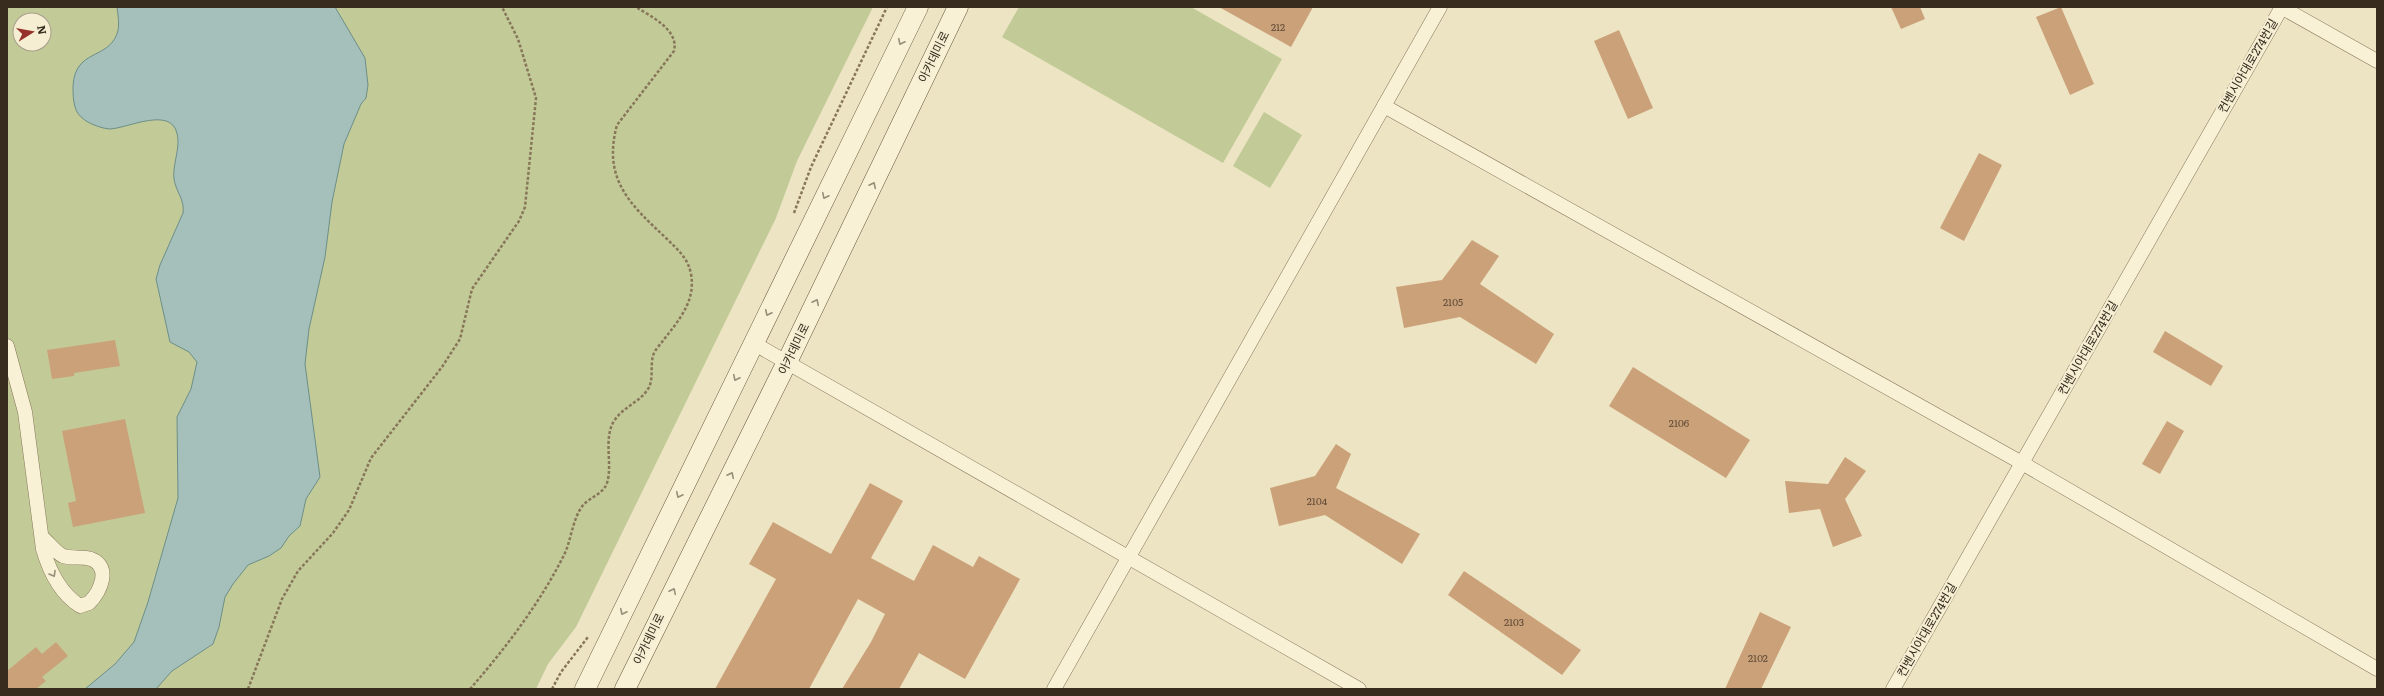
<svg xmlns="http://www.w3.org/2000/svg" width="2384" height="696" font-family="Literata,'Noto Sans KR',serif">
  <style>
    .green { fill: #c2cb97; fill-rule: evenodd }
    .water { fill: #a5c0ba; stroke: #6c8e88 }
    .building { fill: #cba179 }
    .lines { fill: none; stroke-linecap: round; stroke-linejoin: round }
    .street-casing { stroke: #88765a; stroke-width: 15 }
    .secondary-casing { stroke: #69573d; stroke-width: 21 }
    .path { stroke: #88765a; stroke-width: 2.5; stroke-dasharray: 3 2; stroke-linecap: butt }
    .street { stroke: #f8f1d6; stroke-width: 14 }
    .secondary { stroke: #f8f1d6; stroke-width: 20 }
    .oneway { stroke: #988e7a }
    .labels { text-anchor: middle; stroke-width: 4; stroke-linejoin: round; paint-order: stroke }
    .number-label { font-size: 10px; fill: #5d4935 }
    .street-label { font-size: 12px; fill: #382c1e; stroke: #f5eed3 }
  </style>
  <rect width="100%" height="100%" fill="#ede4c3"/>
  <g class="green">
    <path d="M7 7H873L797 161 776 218 576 627 548 664 536 689H7ZM20 20H44V44H20Z"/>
    <path d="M1019 7H1191L1282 59 1223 163 1002 37Z"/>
    <path d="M1264 112 1302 135 1270 188 1233 166Z"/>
  </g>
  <path class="water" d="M117 7H335L365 58 368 85 366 98 361 104 344 144 332 202 325 257 309 329 305 364 320 477 306 499 300 526 289 536 281 548 269 556 248 565 233 584 225 597 219 627 213 644 172 671 156 689H85L115 664 134 642 148 602 178 498 177 417 191 389 197 362 189 352 170 342 156 279 160 265 183 213C185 200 176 192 174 179 172 163 183 144 175 128 164 109 125 129 109 129 101 128 93 125 86 121 81 117 77 114 75 107 73 100 73 93 73 86 75 49 107 60 117 34 120 26 118 15 117 7Z"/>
  <g class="building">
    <path d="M1219 7H1313L1291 47Z"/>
    <path d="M1891 7H1920L1925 19 1901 29Z"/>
    <path d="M2061 7 2094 84 2070 95 2036 17Z"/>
    <path d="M1619 30 1653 108 1628 119 1594 41Z"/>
    <path d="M1979 153 2002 165 1964 241 1940 228Z"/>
    <path d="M1472 240 1499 256 1480 284 1554 334 1536 364 1460 317 1404 328 1396 287 1442 280Z"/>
    <path d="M2165 331 2223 366 2211 386 2153 352Z"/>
    <path d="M115 340 120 366 74 373V376L52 379 47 350Z"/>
    <path d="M1633 367 1750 440 1726 478 1609 406Z"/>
    <path d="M125 419 145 513 73 527 68 503 76 501 62 431Z"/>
    <path d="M2167 421 2184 431 2160 474 2142 464Z"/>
    <path d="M1336 444 1351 454 1336 488 1420 534 1402 564 1325 515 1279 526 1270 488 1315 476Z"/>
    <path d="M1845 457 1866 471 1845 499 1862 536 1833 547 1820 509 1789 513 1785 481 1828 484Z"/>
    <path d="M870 483 903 501 871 558 914 581 933 545 973 567 979 556 1020 579 965 679 919 653 899 689H842L871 642 885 614 858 599 809 689H715L776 579 749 564 773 522 831 554Z"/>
    <path d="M1464 571 1581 650 1562 675 1448 595Z"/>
    <path d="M1760 612 1791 627 1761 689H1725Z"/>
    <path d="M56 642 68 656 42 677 46 681 36 689H7V671L36 647 42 654Z"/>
  </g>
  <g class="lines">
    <g class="street-casing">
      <g id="street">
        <path d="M2281 7 2377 61"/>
        <path d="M1384 106 2022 463 2377 669"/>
        <path d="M753 343 1359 689"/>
        <path d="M7 346 25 412 43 549C49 570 60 593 80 606L89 603C100 592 112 567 91 559 82 556 72 559 63 556 55 552 49 543 42 537"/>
        <path d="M1054 689 1440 7"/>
        <path d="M1893 689 2282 7"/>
      </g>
    </g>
    <g class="secondary-casing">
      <g id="secondary">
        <path d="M585 689 918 7"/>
        <path d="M625 689 787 362 958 7"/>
      </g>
    </g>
    <g class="path">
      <path d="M794 213 811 167 887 7"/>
      <path d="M248 689 282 599 298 571 333 533 349 510 371 458 442 367 460 339 472 289 519 221 525 207 536 98 518 39 502 7"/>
      <path d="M470 689C505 649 540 603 564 555 571 541 572 522 581 508 588 497 603 495 607 483 613 464 603 439 614 421 623 407 640 402 648 389 654 380 650 366 653 356 654 351 659 346 662 342 678 321 696 302 691 274 688 258 678 250 667 239 631 205 602 180 617 125L674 51C679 30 652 17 636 7"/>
      <path d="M552 689 561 672 588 637"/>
    </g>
    <use href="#street" class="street"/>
    <use href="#secondary" class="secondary"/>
  </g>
  <defs><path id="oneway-chevron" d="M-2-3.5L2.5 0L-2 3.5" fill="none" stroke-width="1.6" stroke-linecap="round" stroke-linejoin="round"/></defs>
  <g class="oneway">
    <use href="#oneway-chevron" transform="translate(901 42) rotate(116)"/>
    <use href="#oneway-chevron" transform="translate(873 185) rotate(-64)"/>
    <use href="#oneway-chevron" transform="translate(825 196) rotate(116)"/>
    <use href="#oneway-chevron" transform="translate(816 302) rotate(-64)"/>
    <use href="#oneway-chevron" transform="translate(768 313) rotate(116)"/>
    <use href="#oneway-chevron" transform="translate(736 378) rotate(116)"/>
    <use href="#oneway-chevron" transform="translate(731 475) rotate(-64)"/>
    <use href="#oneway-chevron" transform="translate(679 495) rotate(116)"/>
    <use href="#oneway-chevron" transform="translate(53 574) rotate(60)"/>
    <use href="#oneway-chevron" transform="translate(673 591) rotate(-64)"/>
    <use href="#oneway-chevron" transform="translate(623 612) rotate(116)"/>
  </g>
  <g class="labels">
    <g class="number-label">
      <text x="1278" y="31">212</text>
      <text x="1453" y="306">2105</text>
      <text x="1679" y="427">2106</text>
      <text x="1317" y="505">2104</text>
      <text x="1514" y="626">2103</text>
      <text x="1758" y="662">2102</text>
    </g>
    <g class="street-label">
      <text transform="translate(934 57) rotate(-64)" y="4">아카데미로</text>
      <text transform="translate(2248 66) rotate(-60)" y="4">컨벤시아대로274번길</text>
      <text transform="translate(2088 348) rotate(-60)" y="4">컨벤시아대로274번길</text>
      <text transform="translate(794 349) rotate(-64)" y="4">아카데미로</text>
      <text transform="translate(1927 630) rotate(-60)" y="4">컨벤시아대로274번길</text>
      <text transform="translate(649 639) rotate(-64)" y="4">아카데미로</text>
    </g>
  </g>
  <rect width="2384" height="696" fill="none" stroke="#382c1e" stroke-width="16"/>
  <g transform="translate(32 32) rotate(79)"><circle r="19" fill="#f5eed3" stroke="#a9a08b"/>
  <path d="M0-3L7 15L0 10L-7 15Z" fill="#96322b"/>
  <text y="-6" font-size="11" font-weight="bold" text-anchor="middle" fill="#382c1e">N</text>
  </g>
</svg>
